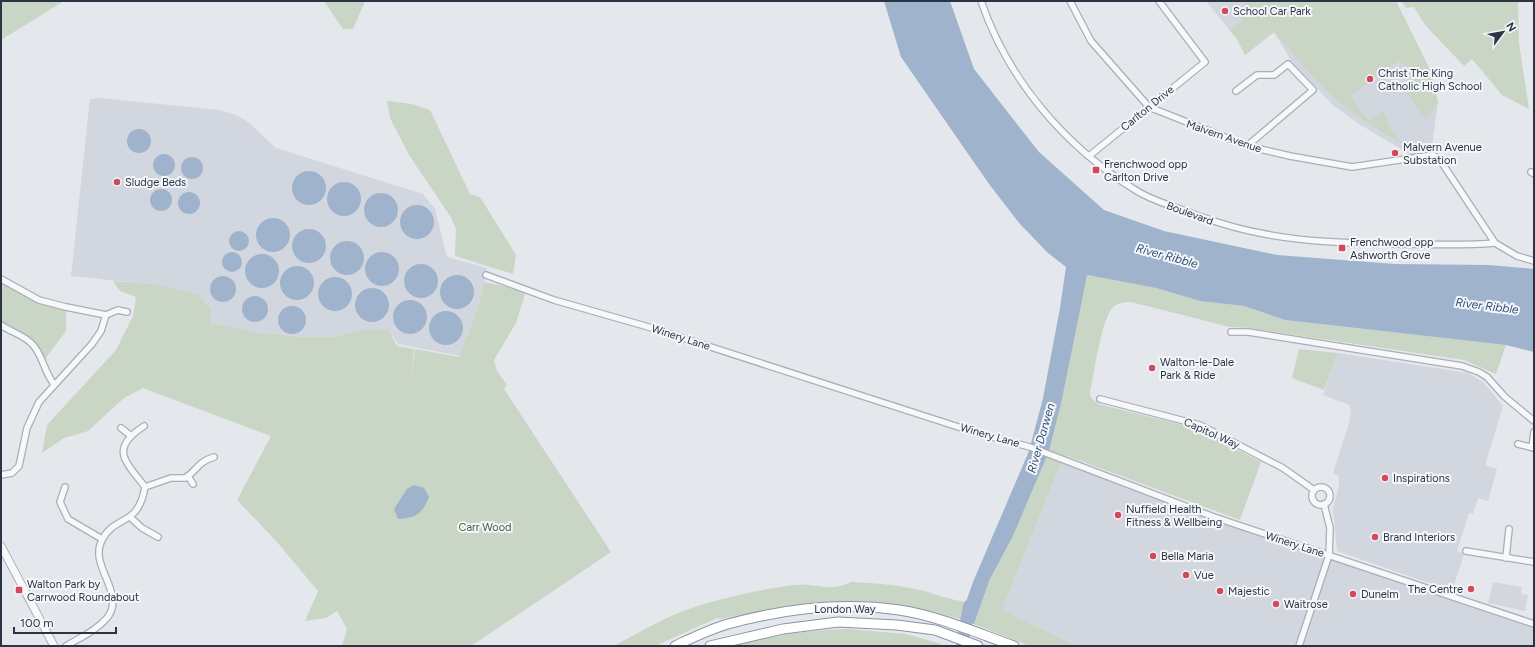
<svg xmlns="http://www.w3.org/2000/svg" width="1535" height="647" font-family="Figtree,sans-serif">
  <style>
    .built { fill: #d2d6de }
    .green { fill: #c9d6c5 }
    .water { fill: #9fb4cc }
    .lines { fill: none; stroke-linecap: round; stroke-linejoin: round }
    .river { stroke: #9fb4cc; stroke-width: 12 }
    .minor-casing { stroke: #a9aeb7; stroke-width: 8 }
    .tertiary-casing { stroke: #a9aeb7; stroke-width: 9 }
    .trunk-casing { stroke: #8b94a3; stroke-width: 11 }
    .minor { stroke: #f7f8fa; stroke-width: 5.5 }
    .tertiary { stroke: #f7f8fa; stroke-width: 7 }
    .trunk { stroke: #fff; stroke-width: 9 }
    .poi-dot { fill: #d1495b; stroke: #f4f6f9; stroke-width: 1.5 }
    .labels { text-anchor: middle; stroke-width: 4; stroke-linejoin: round; paint-order: stroke }
    .poi-label { font-size: 11px; fill: #2b3445; stroke: #f4f6f9; text-anchor: start }
    .street-label { font-size: 11px; fill: #2b3445; stroke: #f4f6f9 }
    .park-label { font-size: 11px; fill: #3f6138; stroke: #f4f6f9 }
    .water-label { font-size: 12px; font-style: italic; fill: #34527a; stroke: #f4f6f9 }
  </style>
  <rect width="100%" height="100%" fill="#e4e7ec"/>
  <g class="built">
    <path d="M1206 1H1396L1431 72 1438 102 1431 153 1413 156 1359 124 1334 106 1292 62 1274 32 1245 55 1237 39Z"/>
    <path d="M99 98 219 110 236 115 248 122 276 148 423 194 435 209 447 257 487 268 479 305 460 356 398 344 389 330H361L333 337H304L260 333 221 326 210 323 129 282 71 276 90 99Z"/>
    <path d="M1338 353 1468 373 1483 382 1503 406 1485 465 1497 469 1488 501 1478 498 1473 514 1469 513 1457 551 1464 554 1452 591 1337 551 1333 509 1339 486V476L1333 473 1349 423 1351 410 1349 405 1323 395Z"/>
    <path d="M1061 463 1534 628V646H1074L1063 639 1002 610Z"/>
    <path d="M1493 582 1522 587 1521 594 1528 595 1525 611 1488 603Z"/>
  </g>
  <g class="green">
    <path d="M1 1H64L1 40Z"/>
    <path d="M324 1H365L353 29H343Z"/>
    <path d="M1248 1H1396L1431 72 1438 102 1426 119 1405 91 1415 80 1399 60 1350 96 1369 121 1383 112 1392 131 1402 143C1375 129 1340 106 1319 83 1304 67 1290 49 1274 32L1245 55 1237 39 1230 31 1242 21 1244 4Z"/>
    <path d="M1401 1H1518L1519 43 1529 109 1502 95 1472 59 1464 66 1425 25 1414 7 1406 8Z"/>
    <path d="M387 101 412 104 430 110 470 194 480 197 516 255 513 274 455 256 456 229 450 216 409 155 390 118Z"/>
    <path d="M1086 275 1156 288 1200 301 1244 306 1285 320 1506 345 1496 374 1464 360 1249 328 1230 327 1131 302C1125 302 1118 303 1113 307 1101 320 1094 374 1090 393L1091 398 1098 404 1195 428 1261 462 1240 520 1070 457 1049 451 1061 404Z"/>
    <path d="M1 279 39 300 66 307V331L45 359 33 343 1 325Z"/>
    <path d="M113 281 158 285 199 295 211 311 210 323 260 333 304 337H333L361 330H389L397 346 414 349 411 378 415 349 459 357 479 305 484 282 526 291 516 323 494 360 497 371 507 385 504 389 611 552 471 646H342L347 629 337 611 326 618 305 621 318 591 277 542 237 500 271 436 143 388 124 398 88 431 64 438 42 453 47 425 116 350 133 316 136 297 120 291Z"/>
    <path d="M1299 349 1338 353 1324 390 1292 378Z"/>
    <path d="M1046 457 1061 463 1002 610 1063 639 1074 646H1029L974 624 990 579 1013 536Z"/>
    <path d="M851 582C876 583 900 585 924 591 938 595 951 600 966 602L960 619C882 595 800 599 722 619L717 618 655 646H614C634 635 655 623 676 614 706 601 761 589 794 585 816 582 829 593 851 582Z"/>
    <path d="M847 629 906 634 942 644 941 646H729C769 636 807 630 847 629Z"/>
  </g>
  <g class="water">
    <path d="M884 1H950L974 69 1039 152 1104 210 1164 231 1277 255 1395 264 1489 265 1534 269V352L1506 345 1285 320 1244 306 1200 301 1156 288 1087 275 1061 404 1049 451 1013 536 990 579 974 624 960 619 973 582 1029 451 1043 398 1060 308 1066 267 1048 253 1020 224 989 184 901 57Z"/>
    <circle cx="139" cy="141" r="12"/>
    <circle cx="164" cy="165" r="11"/>
    <circle cx="192" cy="168" r="11"/>
    <circle cx="309" cy="188" r="17"/>
    <circle cx="344" cy="199" r="17"/>
    <circle cx="161" cy="200" r="11"/>
    <circle cx="189" cy="203" r="11"/>
    <circle cx="381" cy="210" r="17"/>
    <circle cx="417" cy="222" r="17"/>
    <circle cx="273" cy="235" r="17"/>
    <circle cx="309" cy="246" r="17"/>
    <circle cx="239" cy="241" r="10"/>
    <circle cx="347" cy="258" r="17"/>
    <circle cx="232" cy="262" r="10"/>
    <circle cx="382" cy="269" r="17"/>
    <circle cx="262" cy="271" r="17"/>
    <circle cx="421" cy="281" r="17"/>
    <circle cx="297" cy="283" r="17"/>
    <circle cx="457" cy="292" r="17"/>
    <circle cx="223" cy="289" r="13"/>
    <circle cx="335" cy="294" r="17"/>
    <circle cx="372" cy="305" r="17"/>
    <circle cx="255" cy="309" r="13"/>
    <circle cx="410" cy="317" r="17"/>
    <circle cx="292" cy="320" r="14"/>
    <circle cx="446" cy="328" r="17"/>
    <path d="M414 485 424 488 429 497C422 514 416 518 398 519L394 509 407 489Z"/>
  </g>
  <g class="lines">
    <path class="river" d="M962 646 969 606"/>
    <g class="minor-casing">
      <g id="minor">
        <path d="M981 1C1008 80 1065 147 1137 191 1150 199 1165 204 1180 209 1206 219 1232 228 1260 233 1303 242 1348 243 1392 244 1427 244 1461 246 1495 243"/>
        <path d="M1070 1 1091 41 1149 107 1247 146 1290 156 1352 167 1433 155 1440 160 1495 243 1517 256 1534 261"/>
        <path d="M1236 91 1257 75H1274L1288 64 1313 90 1247 146"/>
        <path d="M1089 156 1205 62 1159 1"/>
        <path d="M1531 172 1534 174"/>
        <path d="M486 275 554 300 652 328 977 433 1030 447 1214 517 1534 624"/>
        <path d="M1 279 39 300 66 307 106 315 118 310 127 312"/>
        <path d="M1 325C11 332 26 336 33 345 43 356 44 372 54 384"/>
        <path d="M1231 332H1248L1462 366 1479 372 1487 377 1505 397 1534 421"/>
        <path d="M1100 399 1200 425 1283 468 1314 490"/>
        <path d="M121 428 130 435"/>
        <path d="M1518 444 1534 448"/>
        <path d="M1532 447 1534 432"/>
        <path d="M1 475 12 473 19 466 27 428 39 402 92 344 101 331 106 315"/>
        <path d="M188 476 193 484"/>
        <circle cx="1321" cy="496" r="9"/>
        <path d="M65 487 60 502 68 519 102 539"/>
        <path d="M145 487 171 478H185C197 471 197 462 214 457"/>
        <path d="M130 517 142 528 158 537"/>
        <path d="M1466 551 1534 562"/>
        <path d="M1506 558 1509 529"/>
        <path d="M66 646C79 638 96 631 107 618 127 593 88 566 102 540 115 514 138 528 145 487 125 461 109 449 144 426"/>
        <path d="M1299 646 1329 555 1330 528 1324 504"/>
      </g>
    </g>
    <g class="tertiary-casing">
      <path id="tertiary" d="M1 546 54 646"/>
    </g>
    <g class="trunk-casing">
      <g id="trunk">
        <path d="M675 646C692 638 710 629 728 624 783 609 842 602 899 610 939 616 977 633 1014 646"/>
        <path d="M710 646 783 629 838 622 897 625 935 630 978 646"/>
      </g>
    </g>
    <use href="#minor" class="minor"/>
    <use href="#tertiary" class="tertiary"/>
    <use href="#trunk" class="trunk"/>
  </g>
  <g class="poi-dot">
    <circle cx="1225" cy="11" r="4"/>
    <circle cx="1370" cy="79" r="4"/>
    <circle cx="1395" cy="153" r="4"/>
    <rect x="1092" y="166" width="8" height="8" rx="2"/>
    <circle cx="117" cy="182" r="4"/>
    <rect x="1338" y="244" width="8" height="8" rx="2"/>
    <circle cx="1152" cy="368" r="4"/>
    <circle cx="1385" cy="478" r="4"/>
    <circle cx="1118" cy="515" r="4"/>
    <circle cx="1375" cy="537" r="4"/>
    <circle cx="1153" cy="556" r="4"/>
    <circle cx="1186" cy="575" r="4"/>
    <circle cx="1471" cy="589" r="4"/>
    <rect x="15" y="586" width="8" height="8" rx="2"/>
    <circle cx="1220" cy="591" r="4"/>
    <circle cx="1353" cy="594" r="4"/>
    <circle cx="1276" cy="604" r="4"/>
  </g>
  <g class="labels">
    <g class="poi-label">
      <text x="1233" y="15">School Car Park</text>
      <text x="1378" y="77">Christ The King<tspan x="1378" dy="13">Catholic High School</tspan></text>
      <text x="1403" y="151">Malvern Avenue<tspan x="1403" dy="13">Substation</tspan></text>
      <text x="1104" y="168">Frenchwood opp<tspan x="1104" dy="13">Carlton Drive</tspan></text>
      <text x="125" y="186">Sludge Beds</text>
      <text x="1350" y="246">Frenchwood opp<tspan x="1350" dy="13">Ashworth Grove</tspan></text>
      <text x="1160" y="366">Walton-le-Dale<tspan x="1160" dy="13">Park &amp; Ride</tspan></text>
      <text x="1393" y="482">Inspirations</text>
      <text x="1126" y="513">Nuffield Health<tspan x="1126" dy="13">Fitness &amp; Wellbeing</tspan></text>
      <text x="1383" y="541">Brand Interiors</text>
      <text x="1161" y="560">Bella Maria</text>
      <text x="1194" y="579">Vue</text>
      <text x="27" y="588">Walton Park by<tspan x="27" dy="13">Carrwood Roundabout</tspan></text>
      <text x="1463" y="593" text-anchor="end">The Centre</text>
      <text x="1228" y="595">Majestic</text>
      <text x="1361" y="598">Dunelm</text>
      <text x="1284" y="608">Waitrose</text>
    </g>
    <g class="street-label">
      <text transform="translate(1147 108) rotate(-39)" y="4">Carlton Drive</text>
      <text transform="translate(1224 136) rotate(19)" y="4">Malvern Avenue</text>
      <text transform="translate(1190 213) rotate(20)" y="4">Boulevard</text>
      <text transform="translate(681 337) rotate(18)" y="4">Winery Lane</text>
      <text transform="translate(1212 433) rotate(24)" y="4">Capitol Way</text>
      <text transform="translate(990 435) rotate(16)" y="4">Winery Lane</text>
      <text transform="translate(1295 544) rotate(18)" y="4">Winery Lane</text>
      <text x="845" y="613">London Way</text>
    </g>
    <g class="park-label">
      <text x="485" y="531">Carr Wood</text>
    </g>
    <g class="water-label">
      <text transform="translate(1167 256) rotate(15)" y="4">River Ribble</text>
      <text transform="translate(1487 306) rotate(7)" y="4">River Ribble</text>
      <text transform="translate(1041 438) rotate(-74)" y="4">River Darwen</text>
    </g>
  </g>
  <rect width="1535" height="647" fill="none" stroke="#2b3445" stroke-width="4"/>
  <g transform="translate(1503 32) rotate(58)" stroke="#f4f6f9" stroke-width="3" paint-order="stroke">
  <path d="M0-3L7 15L0 10L-7 15Z" fill="#2b3445"/>
  <text y="-6" font-size="11" font-weight="bold" text-anchor="middle" fill="#2b3445">N</text>
  </g>
  <path d="M14 627v6h102v-6" fill="none" stroke="#2b3445" stroke-width="2"/>
  <text x="20" y="627" font-size="12" fill="#2b3445" stroke="#f4f6f9" stroke-width="3" paint-order="stroke">100 m</text>
</svg>
